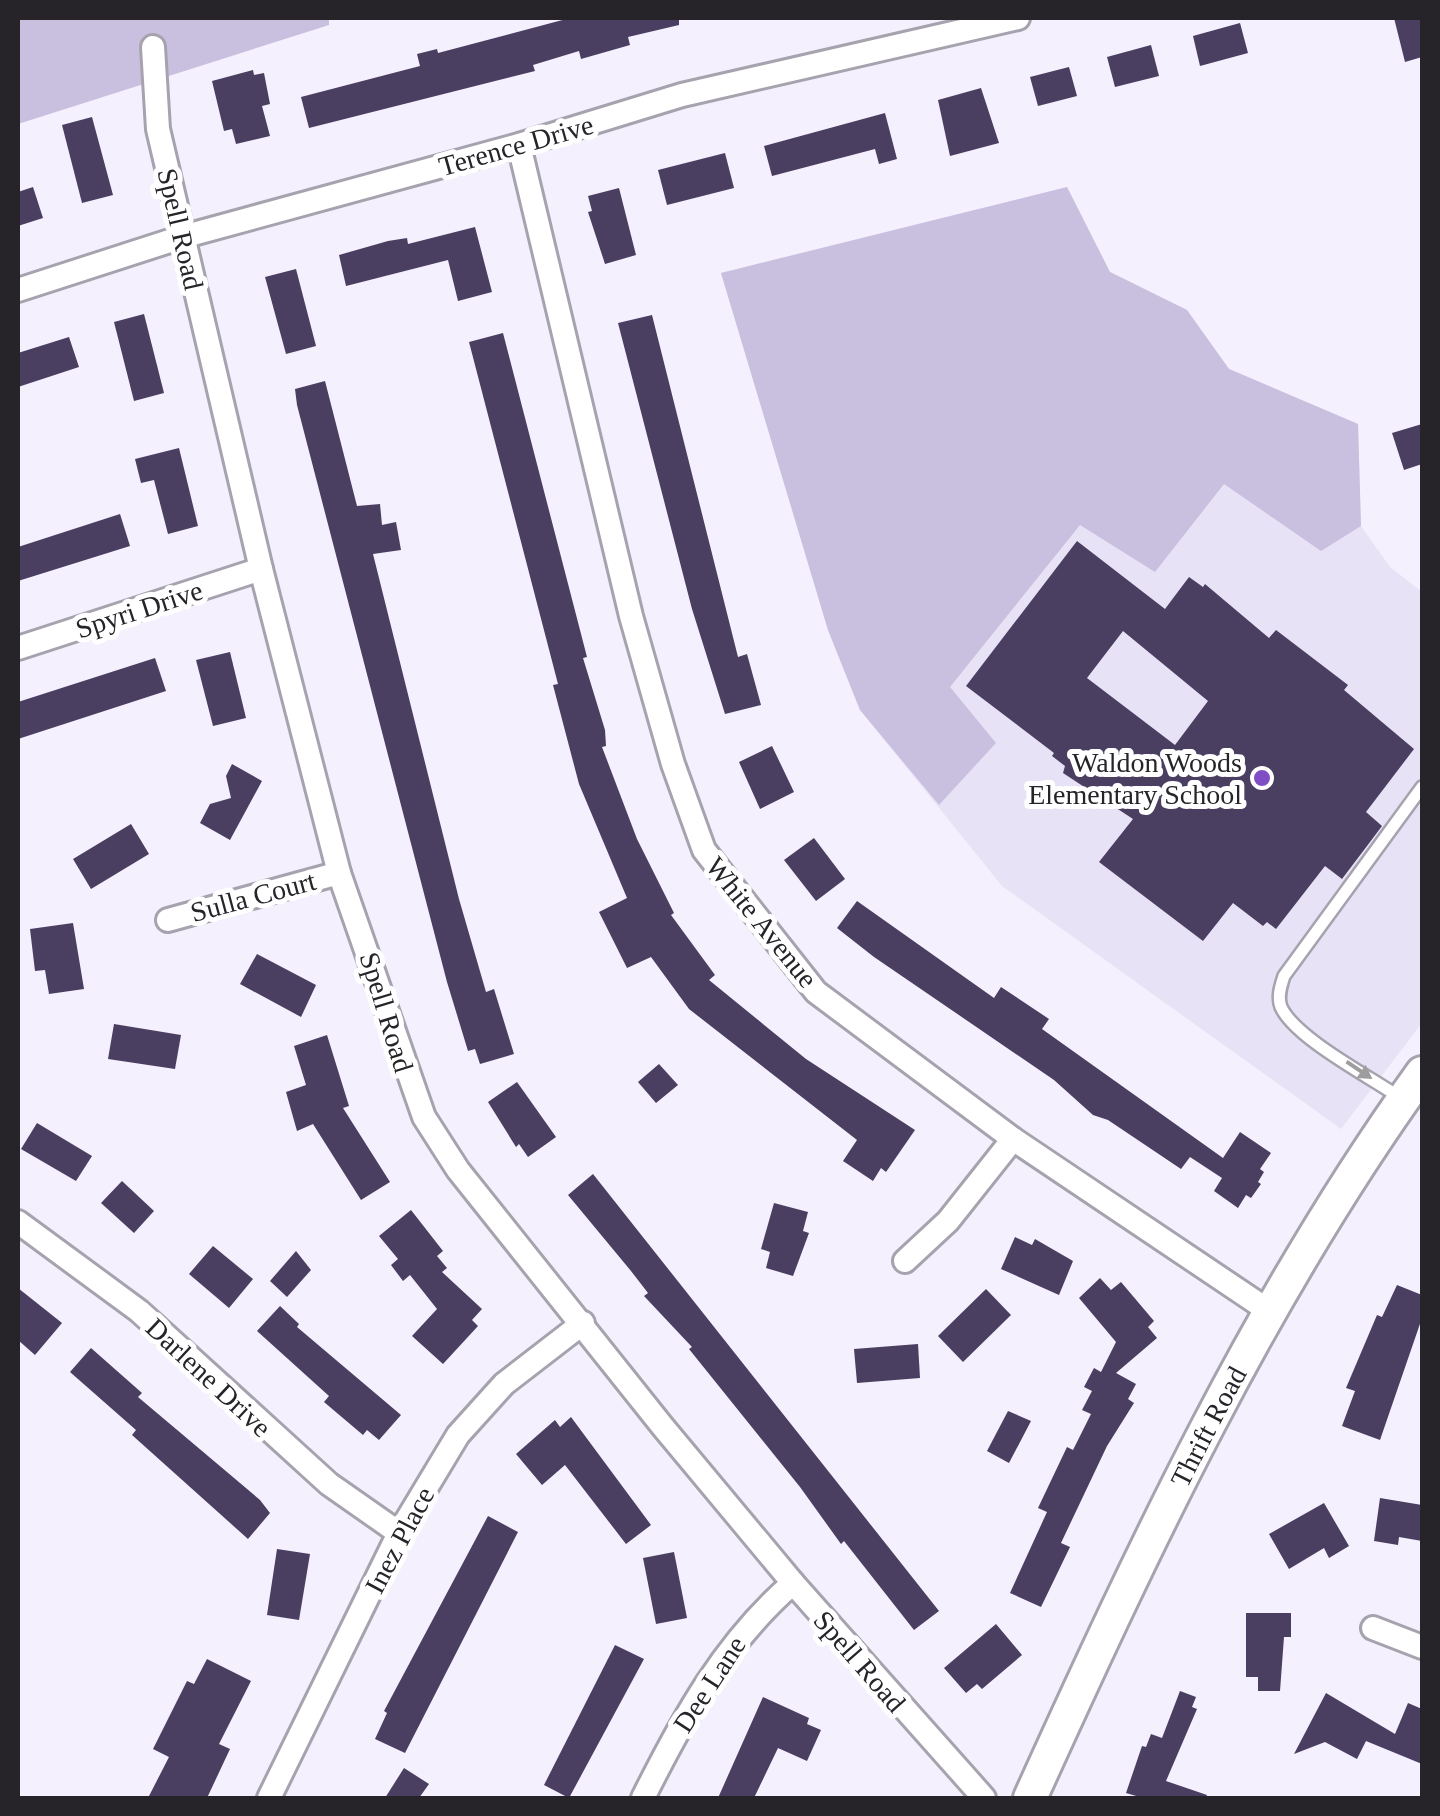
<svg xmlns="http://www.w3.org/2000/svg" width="1440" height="1816" font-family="'Times New Roman',serif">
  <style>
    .built { fill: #e8e2f6 }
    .green { fill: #c9bfde }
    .building { fill: #4a3e61; fill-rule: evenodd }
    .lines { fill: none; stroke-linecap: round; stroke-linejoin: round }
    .lane-casing { stroke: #a6a3af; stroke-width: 16 }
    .street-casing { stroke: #a6a3af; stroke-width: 28 }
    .secondary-casing { stroke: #a6a3af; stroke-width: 38 }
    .lane { stroke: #fff; stroke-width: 11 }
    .street { stroke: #fff; stroke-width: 22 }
    .secondary { stroke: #fff; stroke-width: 32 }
    .oneway { fill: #9d9c9f }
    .poi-dot { fill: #804dc5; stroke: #fff; stroke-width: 4 }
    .labels { text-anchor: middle; stroke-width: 10; stroke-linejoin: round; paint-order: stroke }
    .street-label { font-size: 28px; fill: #262429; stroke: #fff }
    .poi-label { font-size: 28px; fill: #262429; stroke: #fff; text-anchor: end }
  </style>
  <rect width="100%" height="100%" fill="#f4f0fd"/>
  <path class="built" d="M1067 187 1110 272 1187 310 1229 369 1358 424 1361 526 1390 567 1422 592V1023L1341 1129 1002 886 860 710 828 630 721 273Z"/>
  <g class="green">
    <path d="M18 18H329V25L18 124Z"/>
    <path d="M1067 187 1110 272 1187 310 1229 369 1358 424 1361 526 1321 551 1224 484 1155 572 1080 525 950 687 996 743 939 805 860 710 828 630 721 273Z"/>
  </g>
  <g class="building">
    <path d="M570 18H679V25L628 37 630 45 581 59 579 51 533 65 535 71 309 128 301 97 420 66 417 54 437 49 438 53Z"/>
    <path d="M1394 18H1422V57L1405 62Z"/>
    <path d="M1240 23 1248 53 1200 66 1193 36Z"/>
    <path d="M1151 45 1159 76 1115 87 1107 57Z"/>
    <path d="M1069 67 1077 96 1038 106 1030 77Z"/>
    <path d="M253 70 254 75 264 73 270 104 262 106 270 136 236 144 232 129 224 131 212 81Z"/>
    <path d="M981 88 999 143 950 156 938 100Z"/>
    <path d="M885 113 897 159 879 164 875 149 772 176 764 146Z"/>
    <path d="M92 117 113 195 82 203 62 125Z"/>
    <path d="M725 153 734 188 667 205 658 170Z"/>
    <path d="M33 187 43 218 18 226V192Z"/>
    <path d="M619 188 636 255 605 264 588 212 592 211 588 196Z"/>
    <path d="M475 227 492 292 458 301 448 260 346 286 339 255 388 241 407 238 408 244Z"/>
    <path d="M296 269 316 346 286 354 265 277Z"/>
    <path d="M144 314 164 393 134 401 114 322Z"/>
    <path d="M652 315 738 657 747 654 761 705 725 714 692 609 618 323Z"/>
    <path d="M503 333 587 657 583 658 605 730 606 746 602 747 637 839 674 913 671 915 715 975 709 980 806 1059 915 1130 886 1172 881 1168 873 1181 843 1161 857 1140 689 1009 651 957 627 968 599 912 627 898 579 784 553 685 558 684 469 342Z"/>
    <path d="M69 337 79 367 18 387V353Z"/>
    <path d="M325 381 357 506 380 504 382 525 396 522 401 550 373 554 459 899 486 992 494 989 514 1054 480 1064 475 1049 468 1051 447 982 297 405 295 389Z"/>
    <path d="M1422 424V464L1404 470 1392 433Z"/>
    <path d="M179 448 198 526 168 534 154 480 141 483 135 459Z"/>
    <path d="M120 514 130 546 18 581V547Z"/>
    <path d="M1077 541 1165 609 1189 577 1203 587 1205 584 1269 638 1276 630 1348 685 1344 690 1414 749 1366 812 1382 826 1367 846 1342 879 1325 866 1276 929 1267 922 1263 926 1233 903 1203 941 1099 862 1133 819 1063 773 1065 766 1052 756 1054 753 966 686ZM1123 631 1208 701 1175 745 1087 678Z"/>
    <path d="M230 652 246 718 213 726 196 660Z"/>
    <path d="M155 658 166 691 18 739V702Z"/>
    <path d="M772 746 794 792 760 809 739 762Z"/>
    <path d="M232 764 262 781 230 840 200 823 210 804 231 798 226 776Z"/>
    <path d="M131 824 149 854 91 889 73 859Z"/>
    <path d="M814 838 845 879 816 901 784 860Z"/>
    <path d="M857 901 994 998 1001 987 1049 1019 1042 1029 1223 1158 1240 1132 1271 1153 1260 1169 1264 1172 1258 1182 1261 1184 1251 1198 1246 1195 1238 1208 1214 1191 1222 1178 1190 1157 1181 1169 1108 1120 1093 1115 1054 1080 874 957 837 928Z"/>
    <path d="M73 923 84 989 49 994 45 970 35 971 30 929Z"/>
    <path d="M257 954 316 985 301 1017 240 984Z"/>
    <path d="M114 1024 181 1035 175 1069 108 1059Z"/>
    <path d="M327 1035 349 1106 343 1108 390 1182 361 1200 313 1124 297 1131 286 1092 306 1085 294 1046Z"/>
    <path d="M659 1064 678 1085 656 1103 638 1082Z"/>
    <path d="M517 1082 556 1137 528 1157 519 1144 516 1147 488 1102Z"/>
    <path d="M37 1123 92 1156 76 1181 21 1149Z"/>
    <path d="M593 1174 939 1611 914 1630 844 1541 841 1544 800 1487 689 1349 692 1347 644 1296 648 1293 631 1271 568 1195Z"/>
    <path d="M122 1181 154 1211 134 1233 101 1203Z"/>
    <path d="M774 1203 808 1212 803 1231 809 1233 793 1276 766 1268 770 1252 761 1249Z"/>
    <path d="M411 1210 443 1251 437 1256 447 1268 442 1272 482 1309 472 1320 478 1326 443 1364 412 1336 437 1309 410 1275 403 1281 391 1265 398 1259 379 1236Z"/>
    <path d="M1015 1237 1032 1245 1035 1239 1073 1261 1059 1295 1001 1269Z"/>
    <path d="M213 1246 253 1279 229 1308 189 1274Z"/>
    <path d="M296 1251 311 1270 287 1297 270 1281Z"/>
    <path d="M1100 1278 1111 1290 1121 1282 1154 1321 1148 1327 1157 1338 1116 1373 1136 1384 1128 1399 1134 1403 1107 1446 1061 1543 1070 1547 1041 1607 1010 1593 1047 1512 1038 1508 1067 1447 1073 1450 1091 1414 1082 1410 1092 1391 1084 1387 1094 1368 1101 1372 1116 1342 1079 1298Z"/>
    <path d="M1397 1285 1422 1295V1318L1380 1440 1342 1426 1355 1391 1346 1388 1377 1315 1382 1317Z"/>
    <path d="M18 1288 62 1323 35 1355 18 1340Z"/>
    <path d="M986 1289 1011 1315 963 1362 938 1336Z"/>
    <path d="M280 1306 299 1324 297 1327 401 1415 379 1440 367 1430 363 1435 324 1402 329 1396 257 1331Z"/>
    <path d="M918 1344 920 1378 857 1383 854 1349Z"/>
    <path d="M91 1348 142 1393 138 1397 260 1500 270 1513 248 1539 132 1435 136 1430 70 1372Z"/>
    <path d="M1008 1411 1031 1421 1009 1463 987 1451Z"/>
    <path d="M571 1417 651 1525 626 1544 565 1465 542 1485 516 1454 555 1420 560 1427Z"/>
    <path d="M1380 1498 1422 1505V1541L1399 1537 1398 1545 1374 1541Z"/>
    <path d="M1324 1503 1349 1546 1329 1558 1324 1548 1289 1569 1269 1534Z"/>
    <path d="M488 1516 518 1532 405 1753 375 1739 387 1713 384 1711Z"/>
    <path d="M277 1549 310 1554 299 1620 267 1615Z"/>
    <path d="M674 1552 687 1618 656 1624 643 1558Z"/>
    <path d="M1246 1613H1291V1637H1284L1280 1691H1258V1677H1246Z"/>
    <path d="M996 1624 1022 1655 982 1689 977 1684 966 1693 944 1668Z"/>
    <path d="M615 1645 644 1659 569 1798 544 1785Z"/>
    <path d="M207 1659 251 1681 219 1744 230 1749 207 1798H148L169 1757 153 1749 187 1681 194 1684Z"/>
    <path d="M1180 1691 1196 1697 1192 1707 1197 1709 1166 1781 1207 1795 1206 1798H1143L1126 1793 1142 1746 1146 1747 1151 1734 1162 1738Z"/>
    <path d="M1326 1693 1395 1734 1408 1703 1422 1709V1764L1366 1741 1357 1759 1325 1742 1294 1754Z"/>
    <path d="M763 1697 809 1718 807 1724 821 1730 807 1761 778 1748 754 1798H718Z"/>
    <path d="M404 1768 429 1784 419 1798H385Z"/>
  </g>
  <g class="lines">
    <g class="lane-casing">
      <path id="lane" d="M1399 1097C1370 1077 1295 1038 1281 1007 1277 997 1281 985 1284 976L1422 787"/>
    </g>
    <g class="street-casing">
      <g id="street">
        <path d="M153 47 158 129 261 569 339 873 424 1117 458 1170 663 1427 793 1583 984 1798"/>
        <path d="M519 145 631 616 673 764 704 850 816 992 1013 1139 1269 1311"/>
        <path d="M18 290 182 237 519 145 682 95 1018 18"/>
        <path d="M18 648 261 569"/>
        <path d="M168 920 339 873"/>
        <path d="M18 1222 139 1311 329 1484 399 1533"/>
        <path d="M905 1261 948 1221 1013 1139"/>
        <path d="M1373 1628 1422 1647"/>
        <path d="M269 1798 399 1533 458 1435 504 1384 583 1323"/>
        <path d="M643 1798C683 1718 724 1643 793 1583"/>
      </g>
    </g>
    <g class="secondary-casing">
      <g id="secondary">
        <path id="s1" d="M1030 1798C1144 1547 1260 1298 1422 1073"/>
      </g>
    </g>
    <use href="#lane" class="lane"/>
    <use href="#street" class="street"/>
    <use href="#secondary" class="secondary"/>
  </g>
  <defs><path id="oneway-solid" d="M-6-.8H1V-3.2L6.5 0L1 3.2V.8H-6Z" transform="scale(2.5)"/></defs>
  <use class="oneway" href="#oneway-solid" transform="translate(1359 1070) rotate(34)"/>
  <circle class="poi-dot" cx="1262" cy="778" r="10"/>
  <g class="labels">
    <g class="street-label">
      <text transform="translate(516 145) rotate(-16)" y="10">Terence Drive</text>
      <text transform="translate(181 229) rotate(77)" y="10">Spell Road</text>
      <text transform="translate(139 609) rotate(-18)" y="10">Spyri Drive</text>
      <text transform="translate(253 896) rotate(-15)" y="10">Sulla Court</text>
      <text transform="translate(762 922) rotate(51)" y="10">White Avenue</text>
      <text transform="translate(387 1012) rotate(73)" y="10">Spell Road</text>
      <text transform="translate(209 1377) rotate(43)" y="10">Darlene Drive</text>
      <text dy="10" stroke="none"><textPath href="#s1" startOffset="412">Thrift Road</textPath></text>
      <text transform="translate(399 1540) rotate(-62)" y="10">Inez Place</text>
      <text transform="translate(860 1661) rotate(49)" y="10">Spell Road</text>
      <text transform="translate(709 1684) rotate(-57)" y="10">Dee Lane</text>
    </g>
    <g class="poi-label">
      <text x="1242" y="772">Waldon Woods<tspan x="1242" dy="32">Elementary School</tspan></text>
    </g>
  </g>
  <rect width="1440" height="1816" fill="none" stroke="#262429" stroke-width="40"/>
</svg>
